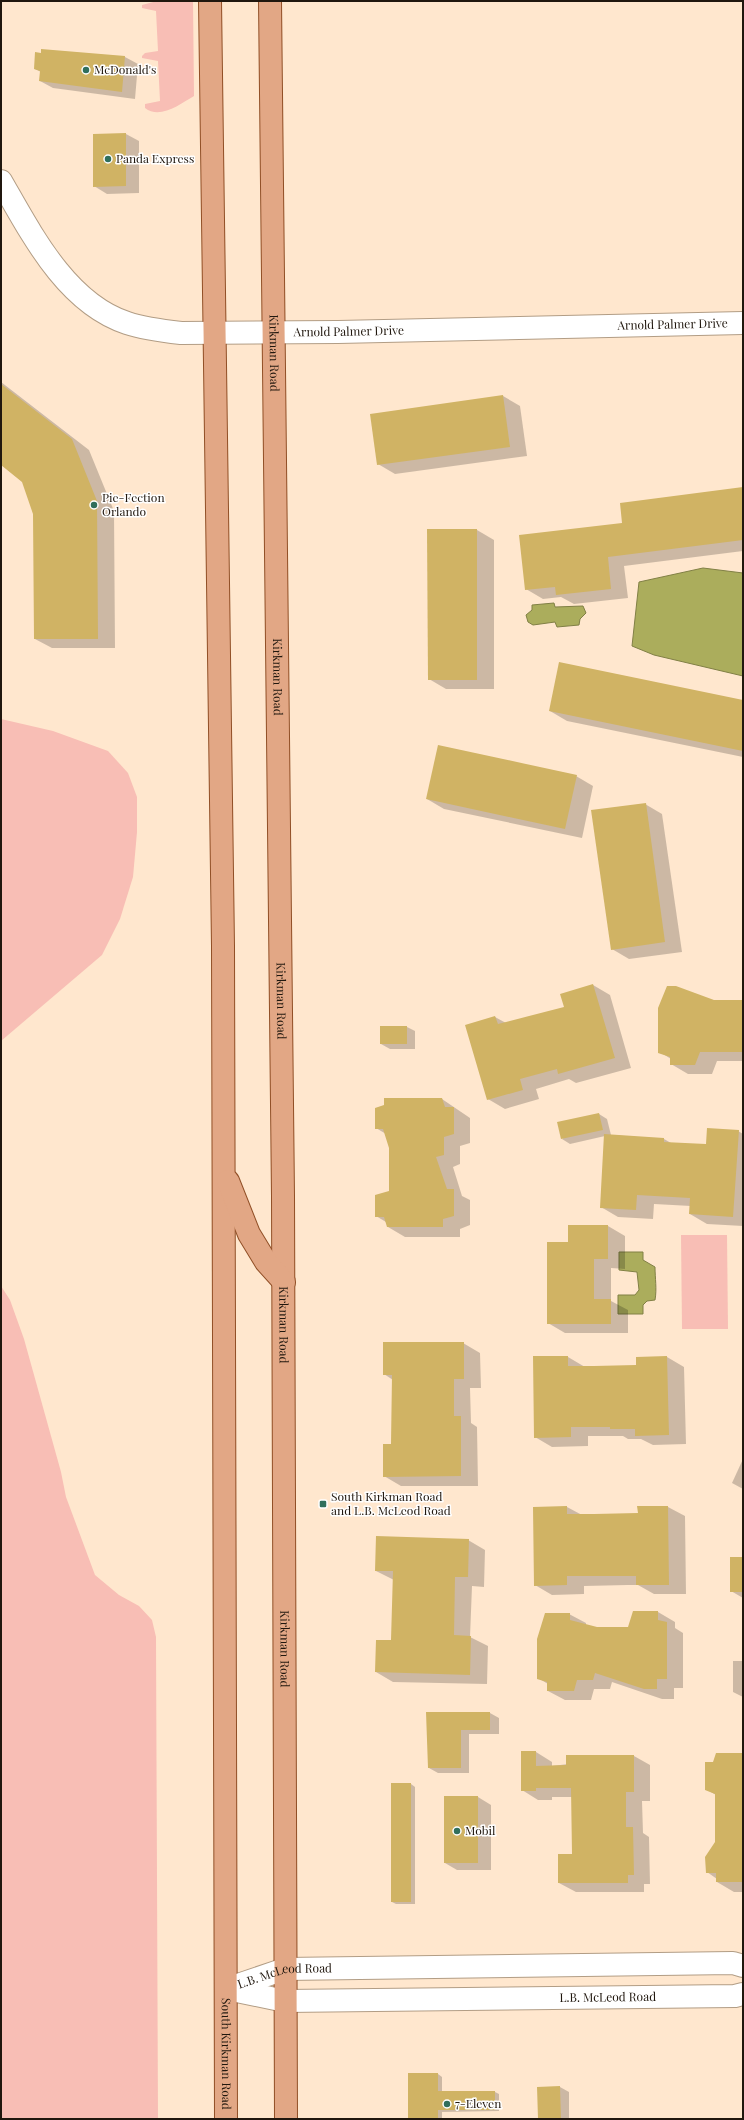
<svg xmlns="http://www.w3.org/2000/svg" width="744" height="2120" font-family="'Playfair Display',serif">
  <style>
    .green { fill: #f8beb5 }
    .water { fill: #abad5c; stroke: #818045 }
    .shadow { fill: #0003 }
    .building { fill: #d0b364 }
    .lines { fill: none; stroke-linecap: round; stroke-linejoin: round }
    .minor-casing { stroke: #b29d85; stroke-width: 24 }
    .major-casing { stroke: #914f26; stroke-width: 24 }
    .minor { stroke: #fff; stroke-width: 22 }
    .major { stroke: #e2a785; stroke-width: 22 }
    .poi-dot { fill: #306f5c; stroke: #fff; stroke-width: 1.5 }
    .labels { text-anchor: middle; stroke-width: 3; stroke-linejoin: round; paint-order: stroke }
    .poi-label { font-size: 12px; fill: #20170e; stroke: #fff; text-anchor: start }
    .street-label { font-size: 12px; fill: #20170e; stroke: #fff }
  </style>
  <rect width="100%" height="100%" fill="#ffe7ce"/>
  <g class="green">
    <path d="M157 1H193L194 96C180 104 160 120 145 108V104L160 101 158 61 142 58V56L145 53 158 51 156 11 142 8V5Z"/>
    <path d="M1 719 53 731 108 751 128 773 137 797V832L133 877 120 919 102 955 1 1041Z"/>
    <path d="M681 1235H727L728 1329H682Z"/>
    <path d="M1 1286 10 1300 24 1339 61 1472 66 1497 95 1575 119 1595 139 1606 152 1620 156 1637 158 2119H1Z"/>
  </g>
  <g class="water">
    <path d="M703 568 743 573V676L654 655 632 646 639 582Z"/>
    <path d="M554 603 555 607 583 606 586 613 580 619 579 625 557 627 555 622 533 625 528 622 526 615 532 610V605Z"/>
    <path d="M619 1252H643V1260L655 1267C655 1278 657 1289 655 1300L647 1301 643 1305V1314H618V1295H635L639 1290 637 1272 619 1270Z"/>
  </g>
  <g class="shadow">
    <path d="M125 57 138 64 135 99 53 88 40 81 41 72 35 69Z"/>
    <path d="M126 134 139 141V193L107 194 94 186Z"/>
    <path d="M1 382 89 450 114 511 115 648H52L35 639 34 514 23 482 1 464Z"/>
    <path d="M503 396 520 406 527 456 395 474 378 464Z"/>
    <path d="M743 488V551L624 566 628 598 574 604 561 597 543 599 526 589 623 524Z"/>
    <path d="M477 530 494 540V689H446L429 679Z"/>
    <path d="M743 701V757L567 721 550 711Z"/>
    <path d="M576 776 593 786 582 838 444 809 427 799Z"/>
    <path d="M645 804 662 814 682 952 629 959 612 949Z"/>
    <path d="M593 985 610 995 631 1068 576 1083 569 1079 536 1089 539 1099 505 1109 488 1099 495 1017 506 1023 565 1008Z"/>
    <path d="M714 1001H743V1061H717L712 1074H688L671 1064V1059L660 1052Z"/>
    <path d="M407 1027 415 1031V1049H390L381 1044Z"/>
    <path d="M442 1099 470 1118V1143L460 1146V1164L453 1167 462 1196 470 1200V1225L460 1229V1237H405L388 1227 386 1222 376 1216 390 1192V1148L386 1134 376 1128Z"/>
    <path d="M599 1114 607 1119 611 1135 664 1139 671 1143 707 1145 738 1131 743 1134V1226L707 1224 690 1214 691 1206 654 1204 653 1219 618 1217 601 1207 605 1136 570 1144 562 1139Z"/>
    <path d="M608 1226 625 1236V1269L611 1268V1301L628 1310V1333H565L548 1323 569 1243Z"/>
    <path d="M463 1343 480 1353 481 1388H470L471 1423 477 1427 478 1486H401L384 1476 392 1445 393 1380 384 1374Z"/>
    <path d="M568 1357 585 1367 637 1366V1358L667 1357 684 1367 686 1444 653 1445 641 1439H628L623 1436H588V1446L552 1447 535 1437Z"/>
    <path d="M743 1459V1489L732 1483Z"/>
    <path d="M567 1507 582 1515 639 1514 668 1507 685 1516 686 1594H654L638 1585H628L584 1586V1594L552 1595 535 1585Z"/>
    <path d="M468 1540 485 1550 484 1587 472 1586 470 1637 488 1646 487 1684 393 1682 376 1672 392 1641 394 1580 376 1571Z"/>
    <path d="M743 1558V1598L731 1591Z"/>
    <path d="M658 1612 675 1622V1628L683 1633V1688H674V1699H662L612 1682 610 1689H594L591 1700H565L548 1691V1684L538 1678 569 1614 586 1623V1625L596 1628H629Z"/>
    <path d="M733 1661H743V1697L733 1692Z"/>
    <path d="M427 1713H490L499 1718V1734H469V1773H438L429 1768Z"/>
    <path d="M536 1752 552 1762V1766L634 1756 650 1765V1801H642L643 1833 649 1837 650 1884H644V1892H576L559 1883 573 1855 572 1797H552V1800H538L522 1790Z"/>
    <path d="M743 1754V1892H734L717 1882V1879L707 1872 716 1843V1795L706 1789 713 1764Z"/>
    <path d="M392 1784H411L415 1787V1904H396L392 1902Z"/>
    <path d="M445 1797H478L491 1805V1870H457L445 1863Z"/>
    <path d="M438 2074 442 2077V2092H495L499 2094V2111L442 2112V2119H409Z"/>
    <path d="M560 2087 569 2092V2119H539L538 2088Z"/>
  </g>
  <g class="building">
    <path d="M41 49 125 56 122 92 39 81 40 71 34 69 35 52 41 53Z"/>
    <path d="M126 133V186L93 187V134Z"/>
    <path d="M1 384 72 439 97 501 98 639H34L33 514 22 482 1 465Z"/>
    <path d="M503 395 510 447 377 465 370 414Z"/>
    <path d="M743 487V540L608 557 611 589 556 595 555 587 525 590 519 535 622 523 620 503Z"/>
    <path d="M427 529H477V680H428Z"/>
    <path d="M559 662 743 700V751L549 711Z"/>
    <path d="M438 745 577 775 565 829 426 799Z"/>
    <path d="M646 803 665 942 611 950 591 810Z"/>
    <path d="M593 984 615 1058 558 1074 557 1069 520 1079 523 1090 487 1100 465 1025 495 1016 498 1024 564 1007 560 994Z"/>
    <path d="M667 986H676L714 1000H743V1052H700L695 1065H670V1057L658 1053V1008Z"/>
    <rect x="380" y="1026" width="27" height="18"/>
    <path d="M384 1098H442L445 1107H454V1134L444 1137V1155L436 1157 447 1189H454V1216L443 1219V1227H387L384 1217H375V1195L389 1191V1148L383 1129H375V1108L384 1105Z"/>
    <path d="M599 1113 603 1130 561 1139 557 1122Z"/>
    <path d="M707 1128 739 1130 733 1217 689 1214 690 1198 637 1195 636 1210 600 1208 604 1134 664 1138V1142L706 1144Z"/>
    <path d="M568 1225H608V1259H594V1299H611V1324H547V1242H568Z"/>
    <path d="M383 1342H464V1379H454V1416H461V1476L383 1477V1444H391L392 1375H383Z"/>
    <path d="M533 1356H568V1366H594L636 1365V1357L667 1356 669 1435 635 1436V1429H610V1427H571V1437L534 1438Z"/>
    <path d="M567 1506V1514H594L638 1513 637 1506H668L669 1585H636V1576H567V1585L534 1586 533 1507Z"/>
    <path d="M376 1536 469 1539 468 1577H455L454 1635 471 1636 470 1675 375 1672 376 1640H391L393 1571H375Z"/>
    <rect x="730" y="1557" width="13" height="35"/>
    <path d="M633 1611H658V1620L667 1622V1679H657V1689H644L595 1673 593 1680H577L574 1691H547V1682L537 1679V1639L545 1613H570V1620L597 1627H628Z"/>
    <path d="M426 1712H490V1730H461V1768H428Z"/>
    <path d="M521 1751H536V1766L566 1765V1755H634V1792H626V1827H633L634 1875H628V1883H558V1854H572L571 1788H536V1791H521Z"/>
    <path d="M716 1753H743V1882H716V1873H706L705 1857 715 1842V1794L705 1790V1762H713Z"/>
    <rect x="391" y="1783" width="20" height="119"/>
    <rect x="444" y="1796" width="34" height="67"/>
    <path d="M408 2073H438V2091H495V2110H438V2119H408Z"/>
    <path d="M560 2086 561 2119H538L537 2087Z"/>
  </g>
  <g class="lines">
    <g class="minor-casing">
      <g id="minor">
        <path id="s1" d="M1 181C31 233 66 303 127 323 145 329 163 331 181 333L338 332 743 323"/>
        <path id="s2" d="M226 1989 285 1969 733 1963 743 1966"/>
        <path id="s3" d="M227 1989 285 2001 735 1996 743 1994"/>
      </g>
    </g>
    <g class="major-casing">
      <g id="major">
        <path id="s4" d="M210 1 223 946 226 2119"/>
        <path id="s5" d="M270 1 283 1196 286 2119"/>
        <path d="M228 1181 249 1234 266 1262 284 1282"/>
      </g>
    </g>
    <use href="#minor" class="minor"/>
    <use href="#major" class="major"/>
  </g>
  <g class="poi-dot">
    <circle cx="86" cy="70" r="4"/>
    <circle cx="108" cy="159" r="4"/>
    <circle cx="94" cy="505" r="4"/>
    <rect x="319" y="1500" width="8" height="8" rx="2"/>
    <circle cx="457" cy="1831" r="4"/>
    <circle cx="447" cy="2104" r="4"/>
  </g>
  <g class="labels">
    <g class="poi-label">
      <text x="94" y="74">McDonald's</text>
      <text x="116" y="163">Panda Express</text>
      <text x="102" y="502">Pie-Fection<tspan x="102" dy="14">Orlando</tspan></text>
      <text x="331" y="1501">South Kirkman Road<tspan x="331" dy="14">and L.B. McLeod Road</tspan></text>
      <text x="465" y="1835">Mobil</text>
      <text x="455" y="2108">7-Eleven</text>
    </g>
    <g class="street-label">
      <text dy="4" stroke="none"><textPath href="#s1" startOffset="741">Arnold Palmer Drive</textPath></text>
      <text dy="4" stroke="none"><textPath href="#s1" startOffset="417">Arnold Palmer Drive</textPath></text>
      <text dy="4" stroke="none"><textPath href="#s5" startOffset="352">Kirkman Road</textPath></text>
      <text dy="4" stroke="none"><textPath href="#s5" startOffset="676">Kirkman Road</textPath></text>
      <text dy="4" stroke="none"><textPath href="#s5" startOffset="1000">Kirkman Road</textPath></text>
      <text dy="4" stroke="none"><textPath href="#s5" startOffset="1324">Kirkman Road</textPath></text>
      <text dy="4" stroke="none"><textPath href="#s5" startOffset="1648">Kirkman Road</textPath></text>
      <text dy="4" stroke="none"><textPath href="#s2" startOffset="61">L.B. McLeod Road</textPath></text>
      <text dy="4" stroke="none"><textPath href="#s3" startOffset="382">L.B. McLeod Road</textPath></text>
      <text dy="4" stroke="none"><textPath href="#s4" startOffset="2053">South Kirkman Road</textPath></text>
    </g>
  </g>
  <rect width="744" height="2120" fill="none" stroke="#20170e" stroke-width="4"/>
</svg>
